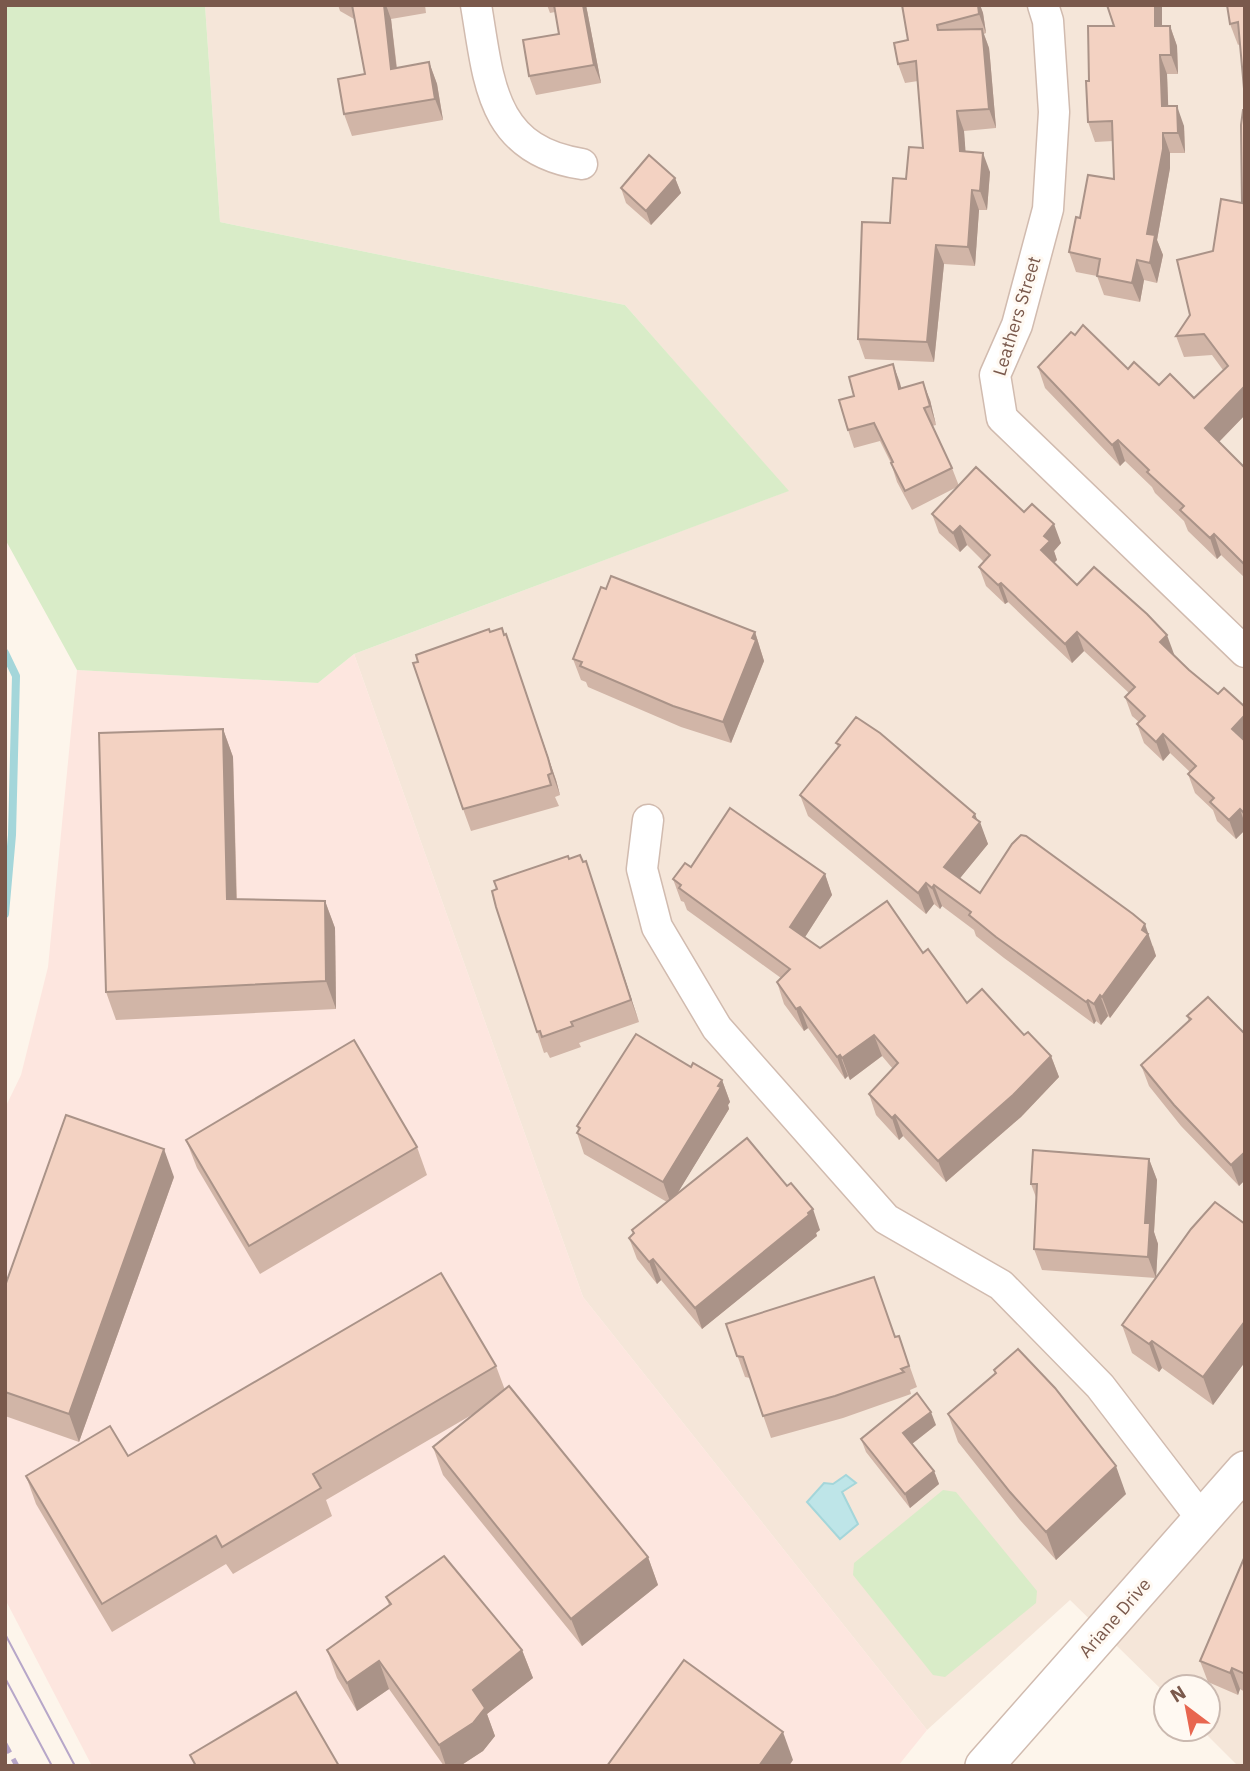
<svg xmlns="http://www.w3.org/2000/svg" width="1250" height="1771" font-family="'IBM Plex Sans',sans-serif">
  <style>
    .residential { fill: #f5e6d9 }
    .commercial { fill: #fde6df }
    .green { fill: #d9ecc8 }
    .water { fill: #bee5e8; stroke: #a4d6da; stroke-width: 2 }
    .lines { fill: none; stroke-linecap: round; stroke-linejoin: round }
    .stream { stroke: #a4d6da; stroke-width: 8 }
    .minor-casing { stroke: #d1bbaf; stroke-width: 33 }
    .tertiary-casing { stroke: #d1bbaf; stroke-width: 40 }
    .minor { stroke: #fff; stroke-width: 30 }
    .tertiary { stroke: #fff; stroke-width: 37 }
    .tram { stroke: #b7a7c9; stroke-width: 2 }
    .rail { stroke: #b7a7c9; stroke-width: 5; stroke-dasharray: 10 7; stroke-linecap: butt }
    .wall { fill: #d1b5a7 }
    .shaded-wall { fill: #aa9388 }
    .building { fill: #f3d2c2; stroke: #aa9388; stroke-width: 2 }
    .labels { text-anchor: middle; stroke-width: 6; stroke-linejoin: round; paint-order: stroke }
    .street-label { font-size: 18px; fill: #7a594c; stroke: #fff9f2 }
  </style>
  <rect width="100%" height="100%" fill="#fdf5eb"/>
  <path class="residential" d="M205 5H1245V1766H1238L1201 1729H1208V1687H1166V1694L1070 1600 927 1730 583 1297 354 654 788 491 625 305 220 222Z"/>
  <path class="commercial" d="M354 654 583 1297 927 1730 898 1766H92L5 1599V1108L21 1075 48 967 77 670 318 683Z"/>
  <g class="green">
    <path d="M5 5H205L220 222 625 305 789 491 354 654 318 683 77 670 5 539Z"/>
    <path d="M943 1490 956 1492 1037 1591 1036 1603 945 1677 933 1675 853 1575 854 1563Z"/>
  </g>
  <path class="water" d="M846 1475 856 1483 842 1492 858 1524 840 1539 807 1502 824 1483 833 1484Z"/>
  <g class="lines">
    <path class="stream" d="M5 653 16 676 12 835 5 914"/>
    <g class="minor-casing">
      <g id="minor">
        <path d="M476 5C489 81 490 150 582 164"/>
        <path d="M1043 5 1048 21 1054 112 1048 209 1017 325 995 375 1002 418 1245 652"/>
        <path d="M648 820 642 869 657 927 717 1028 886 1219 1001 1285 1100 1386 1202 1519"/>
      </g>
    </g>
    <g class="tertiary-casing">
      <path id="tertiary" d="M984 1766 1245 1470"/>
    </g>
    <use href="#minor" class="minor"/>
    <use href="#tertiary" class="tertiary"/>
    <g class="tram">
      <path d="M5 1634 75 1766"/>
      <path d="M5 1678 52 1766"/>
    </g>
    <path class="rail" d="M5 1744 17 1766"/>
  </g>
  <g class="wall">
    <path d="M338 5H425L426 13 391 19 397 68 429 62 437 84 443 120 352 136 344 114 365 74 354 19 340 11Z"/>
    <path d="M547 5H586L601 83 536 95 529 76 559 34 555 12 550 13Z"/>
    <path d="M902 5H980L983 13 986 33 984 34 989 48 990 58 996 128 964 131 965 151 990 172 987 210H979L975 266 944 264 934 362 865 359 858 339 890 223 906 179 923 148 918 81 905 83 898 64 908 40Z"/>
    <path d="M1245 5 1240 44 1238 45 1230 24Z"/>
    <path d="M1114 26H1170L1177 46 1178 74H1167L1168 106 1184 126 1185 153H1170V168L1157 240 1163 255 1157 283 1144 280 1140 302 1104 295 1097 276 1076 272 1069 252 1080 218 1114 179 1113 141 1095 142 1088 122 1089 81Z"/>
    <path d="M1245 110V415L1219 442 1245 468V578L1221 555 1217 559 1188 531 1184 521 1155 493 1152 487 1125 461 1120 466 1045 388 1038 367 1075 335 1128 369 1159 385 1194 398 1223 370 1212 355 1184 357 1176 336 1190 315 1213 251 1242 203Z"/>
    <path d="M675 178 681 193 651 225 626 203 621 188Z"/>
    <path d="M893 364 901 388 930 400 936 425 932 426 952 468 959 486 1024 512 1061 543 1054 551 1057 560 1054 562 1077 585 1174 654 1189 670 1218 694 1245 707V830L1236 839 1217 821 1213 810 1195 793 1188 774 1190 772 1170 753 1163 761 1144 743 1137 724 1139 722 1132 716 1125 697 1129 693 1084 651 1072 663 1008 602 1005 604 986 586 979 567 984 562 967 545 960 552 939 533 932 514 957 487 912 510 897 482 891 463 880 441 854 448 848 430 854 396Z"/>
    <path d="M606 589 755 632 764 661 731 743 681 727 588 687 586 682 581 680 573 659Z"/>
    <path d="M490 632 504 635 506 634 556 780 560 795 555 797 559 806 471 831 463 809Z"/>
    <path d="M223 729 233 757 237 900 325 901 335 928 336 1009 116 1020 106 992Z"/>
    <path d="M836 743 978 820 988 844 960 878 980 893 1153 946 1156 956 1110 1018 1108 1016 1101 1025 1096 1021 1094 1024 1004 958 976 936 974 930 942 906 940 909 934 904 926 914 808 816 800 795 838 747Z"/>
    <path d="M569 859 583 862 586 861 639 1022 579 1043 581 1047 550 1058 547 1052 544 1053 537 1032 497 889Z"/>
    <path d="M691 867 825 874 832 895 805 937 820 948 923 953 967 1003 1024 1035 1051 1056 1059 1077 1021 1117 946 1182 903 1136 899 1140 876 1115 869 1094 893 1069 882 1056 850 1080 848 1076 845 1079 808 1028 804 1031 784 1004 777 982 781 978 687 910 684 902 681 901 673 879Z"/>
    <path d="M1187 1016 1245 1034V1180L1239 1186 1181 1126 1149 1086 1141 1065 1189 1022Z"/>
    <path d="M691 1067 722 1080 730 1102 728 1105 729 1109 676 1195 820 1230 816 1233 817 1236 702 1329 661 1280 657 1284 637 1259 629 1238 633 1234 632 1230 667 1202 584 1154 577 1133 578 1130 577 1126Z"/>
    <path d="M186 1140 417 1147 427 1175 260 1274 197 1168Z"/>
    <path d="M1149 1159 1157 1180 1154 1232 1158 1244 1156 1278 1245 1224V1362L1213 1405 1162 1368 1159 1372 1132 1353 1122 1325 1156 1278 1042 1270 1034 1249 1037 1200 1031 1184Z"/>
    <path d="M174 1177 79 1442 5 1416V1286Z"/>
    <path d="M726 1324 895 1337 899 1336 917 1387 910 1390 911 1394 843 1418 771 1438 750 1378 745 1377Z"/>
    <path d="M496 1366 505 1390 648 1557 658 1585 582 1646 443 1475 433 1447 480 1410 326 1500 332 1516 233 1574 226 1564 112 1632 36 1504 26 1476 128 1456Z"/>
    <path d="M994 1370 1126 1494 1056 1560 1020 1520 958 1442 948 1414 995 1374Z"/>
    <path d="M936 1425 912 1444 934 1471 939 1484 910 1508 866 1452 861 1439Z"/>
    <path d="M1245 1556V1692L1240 1689 1238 1695 1208 1682 1200 1661Z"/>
    <path d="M386 1597 522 1650 533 1678 487 1714 495 1736 483 1751 460 1766H444L389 1689 357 1711 337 1678 327 1650 389 1605Z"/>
  </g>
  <g class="shaded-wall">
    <path d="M384 5H386L391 19 399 90 391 69Z"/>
    <path d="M583 5H586L601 83 594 65Z"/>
    <path d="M978 5H980L983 13 986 33 979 14Z"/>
    <path d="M1155 5H1162V46L1155 26Z"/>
    <path d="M1170 26 1177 46 1178 74 1171 55Z"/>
    <path d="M982 29 989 48 990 58 996 128 989 109Z"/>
    <path d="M1160 55 1167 74 1169 126 1162 106Z"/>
    <path d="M429 62 437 84 443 120 435 99Z"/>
    <path d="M1177 106 1184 126 1185 153 1178 133Z"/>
    <path d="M957 111 964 131 967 170 960 151Z"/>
    <path d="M1163 133 1170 153V168L1157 240 1163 255 1157 283 1150 263 1147 234Z"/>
    <path d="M983 153 990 172 987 210 980 191Z"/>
    <path d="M675 178 681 193 651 225 646 211Z"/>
    <path d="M972 190 979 210 975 266 968 247Z"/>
    <path d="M936 245 944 264 934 362 927 342Z"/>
    <path d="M1137 260 1144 280 1140 302 1132 283Z"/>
    <path d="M893 364 900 383 906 407 899 389Z"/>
    <path d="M923 382 930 400 936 425 930 406Z"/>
    <path d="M1243 388 1245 393V415L1212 449 1205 428Z"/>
    <path d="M1118 440 1125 461 1120 466 1112 445Z"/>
    <path d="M1054 524 1061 543 1054 551 1057 560 1048 569 1041 550 1044 536Z"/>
    <path d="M960 526 967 545 960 552 953 533Z"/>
    <path d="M1214 534 1221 555 1217 559 1210 538Z"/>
    <path d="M1001 583 1008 602 1005 604 998 585Z"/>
    <path d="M755 632 764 661 731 743 723 722Z"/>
    <path d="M1077 632 1084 651 1072 663 1065 644Z"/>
    <path d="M506 634 556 780 560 795 552 773Z"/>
    <path d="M1167 635 1174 654 1167 661 1160 642Z"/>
    <path d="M1245 715V741L1232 729Z"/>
    <path d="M223 729 233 757 237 927 227 899Z"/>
    <path d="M1163 734 1170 753 1163 761 1156 742Z"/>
    <path d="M1240 809 1245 824V830L1236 839 1229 820Z"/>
    <path d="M975 814 979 824 980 822 988 844 952 888 944 867Z"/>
    <path d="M586 861 593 882 639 1022 631 1000Z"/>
    <path d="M825 874 832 895 798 948 790 927Z"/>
    <path d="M926 883 934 904 926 914 918 893Z"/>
    <path d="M934 885 942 906 940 909 932 888Z"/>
    <path d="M325 901 335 928 336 1009 326 981Z"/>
    <path d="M1145 924 1156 956 1110 1018 1102 997Z"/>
    <path d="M1100 995 1108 1016 1101 1025 1094 1004Z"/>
    <path d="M1088 1000 1096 1021 1094 1024 1086 1002Z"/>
    <path d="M800 1007 808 1028 804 1031 796 1009Z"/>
    <path d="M874 1035 882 1056 850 1080 842 1058Z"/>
    <path d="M840 1055 848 1076 845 1079 837 1057Z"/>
    <path d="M1051 1056 1059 1077 1021 1117 946 1182 938 1161Z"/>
    <path d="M722 1080 730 1102 728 1105 729 1109 671 1204 663 1182Z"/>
    <path d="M895 1115 903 1136 899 1140 892 1118Z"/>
    <path d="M164 1149 174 1177 79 1442 69 1414Z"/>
    <path d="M1245 1152V1180L1239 1186 1231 1165Z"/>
    <path d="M1149 1159 1157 1180 1154 1232 1158 1244 1156 1278 1148 1257 1145 1223Z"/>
    <path d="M813 1209 820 1230 816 1233 817 1236 702 1329 695 1308Z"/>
    <path d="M653 1259 661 1280 657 1284 649 1262Z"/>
    <path d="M1245 1321V1362L1213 1405 1203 1377Z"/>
    <path d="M1152 1341 1162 1368 1159 1372 1149 1344Z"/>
    <path d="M931 1412 936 1425 908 1447 903 1433Z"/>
    <path d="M1116 1466 1126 1494 1056 1560 1046 1532Z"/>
    <path d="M934 1471 939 1484 910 1508 905 1494Z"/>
    <path d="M648 1557 658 1585 582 1646 571 1619Z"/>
    <path d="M522 1650 533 1678 487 1714 495 1736 483 1751 460 1766H446L439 1745 473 1690Z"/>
    <path d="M379 1661 389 1689 357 1711 347 1683Z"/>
    <path d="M1232 1668 1240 1689 1238 1695 1230 1673Z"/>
    <path d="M783 1732 793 1760 789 1766H759Z"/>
  </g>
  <g class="building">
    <path d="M352 5H384L391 69 429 62 435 99 344 114 338 79 365 74Z"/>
    <path d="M554 5H583L594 65 529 76 523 40 559 34Z"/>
    <path d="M902 5H978L979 14 937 25 938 30 982 29 983 38 989 109 957 111 960 151 983 153 980 191 972 190 968 247 936 245 927 342 858 339 862 222 890 223 893 178 906 179 909 147 923 148 916 61 898 64 894 43 908 40Z"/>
    <path d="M1107 5H1155V26H1170L1171 55H1160L1162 106H1177L1178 133H1163V149L1147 234 1155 235 1150 263 1137 260 1132 283 1097 276 1100 259 1069 252 1076 217 1080 218 1088 175 1114 179 1112 121 1088 122 1086 81H1089L1088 26H1114Z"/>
    <path d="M1227 5H1245V100L1238 22 1230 24Z"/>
    <path d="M1243 110H1245V390L1243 388 1205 428 1245 468V565L1214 534 1210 538 1180 510 1184 506 1147 472 1149 470 1118 440 1112 445 1038 367 1071 332 1075 335 1083 325 1128 369 1134 362 1159 385 1170 374 1194 398 1228 366 1204 334 1176 336 1190 315 1177 260 1213 251 1221 199 1242 203 1241 125Z"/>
    <path d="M649 155 675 178 646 211 621 188Z"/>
    <path d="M893 364 899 389 923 382 930 406 924 408 952 468 905 491 891 463 893 462 874 423 848 430 839 400 854 396 849 377Z"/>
    <path d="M976 467 1024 512 1032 504 1054 524 1044 536 1050 541 1041 550 1077 585 1094 567 1147 614 1167 635 1160 642 1189 670 1218 694 1224 688 1245 707V715L1232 729 1245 741V814L1240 809 1229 820 1210 802 1214 798 1188 774 1196 766 1163 734 1156 742 1137 724 1145 716 1125 697 1135 687 1077 632 1065 644 1001 583 998 585 979 567 990 555 960 526 953 533 932 514Z"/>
    <path d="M611 576 755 632 752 638 756 640 723 722 673 706 580 666 582 662 573 659 601 587 606 589Z"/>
    <path d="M502 628 504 635 506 634 548 758 552 773 548 775 551 785 463 809 413 663 418 662 416 655 489 629 490 632Z"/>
    <path d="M856 717 880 733 975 814 973 817 980 822 944 867 980 893 1012 844 1021 835 1026 836 1133 914 1145 924 1142 930 1148 934 1102 997 1100 995 1094 1004 1088 1000 1086 1002 996 937 969 915 971 912 934 885 932 888 926 883 918 893 800 795 840 745 836 743Z"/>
    <path d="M223 729 227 899 325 901 326 981 106 992 99 733Z"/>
    <path d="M730 808 825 874 790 927 820 948 887 901 923 953 928 949 967 1003 982 989 1024 1035 1028 1032 1051 1056 1013 1095 938 1161 895 1115 892 1118 869 1094 898 1063 874 1035 842 1058 840 1055 837 1057 800 1007 796 1009 777 982 790 969 679 888 681 885 673 879 685 863 691 867Z"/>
    <path d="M580 855 583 862 586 861 631 1000 571 1022 573 1026 542 1037 540 1031 537 1032 496 907 492 891 497 889 494 881 568 856 569 859Z"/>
    <path d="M1208 997 1245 1034V1152L1231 1165 1174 1105 1141 1065 1191 1019 1187 1016Z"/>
    <path d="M636 1034 691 1067 693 1063 722 1080 718 1086 721 1087 663 1182 577 1133 580 1128 577 1126Z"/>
    <path d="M354 1040 417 1147 249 1246 186 1140Z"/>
    <path d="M66 1115 164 1149 69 1414 5 1392V1286Z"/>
    <path d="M747 1138 787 1186 791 1183 813 1209 808 1213 809 1215 695 1308 653 1259 649 1262 629 1238 634 1233 632 1230Z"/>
    <path d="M1033 1150 1149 1159 1145 1223H1150L1148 1257 1034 1249 1037 1184H1031Z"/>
    <path d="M1215 1202 1245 1224V1321L1203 1377 1152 1341 1149 1344 1122 1325 1191 1229Z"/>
    <path d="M441 1273 496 1366 313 1474 321 1488 222 1547 216 1536 102 1604 26 1476 110 1426 128 1456Z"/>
    <path d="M874 1277 895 1337 899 1336 909 1366 901 1369 904 1372 835 1396 763 1416 743 1357 737 1356 726 1324Z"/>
    <path d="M1018 1349 1055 1388 1116 1466 1046 1532 1010 1492 948 1414 996 1373 994 1370Z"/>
    <path d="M509 1386 648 1557 571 1619 433 1447Z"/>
    <path d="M917 1393 931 1412 903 1433 934 1471 905 1494 861 1439Z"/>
    <path d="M444 1556 522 1650 473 1690 485 1708 473 1723 439 1745 379 1661 347 1683 327 1650 391 1604 386 1597Z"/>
    <path d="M1245 1556V1674L1232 1668 1230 1673 1200 1661Z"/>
    <path d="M684 1660 783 1732 759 1766H607Z"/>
    <path d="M296 1692 339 1766H196L190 1755Z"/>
  </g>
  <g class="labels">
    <g class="street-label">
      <text transform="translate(1017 316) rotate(-73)" y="6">Leathers Street</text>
      <text transform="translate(1115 1618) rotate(-49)" y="6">Ariane Drive</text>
    </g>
  </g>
  <rect width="1250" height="1771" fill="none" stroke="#7a594c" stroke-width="14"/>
  <g transform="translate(1187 1708) rotate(328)"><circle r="33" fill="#fff9f2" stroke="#cab9b0" stroke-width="2"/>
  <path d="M0-5L12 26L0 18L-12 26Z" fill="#e8664f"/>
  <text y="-10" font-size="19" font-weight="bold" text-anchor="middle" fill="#7a594c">N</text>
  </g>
</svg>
